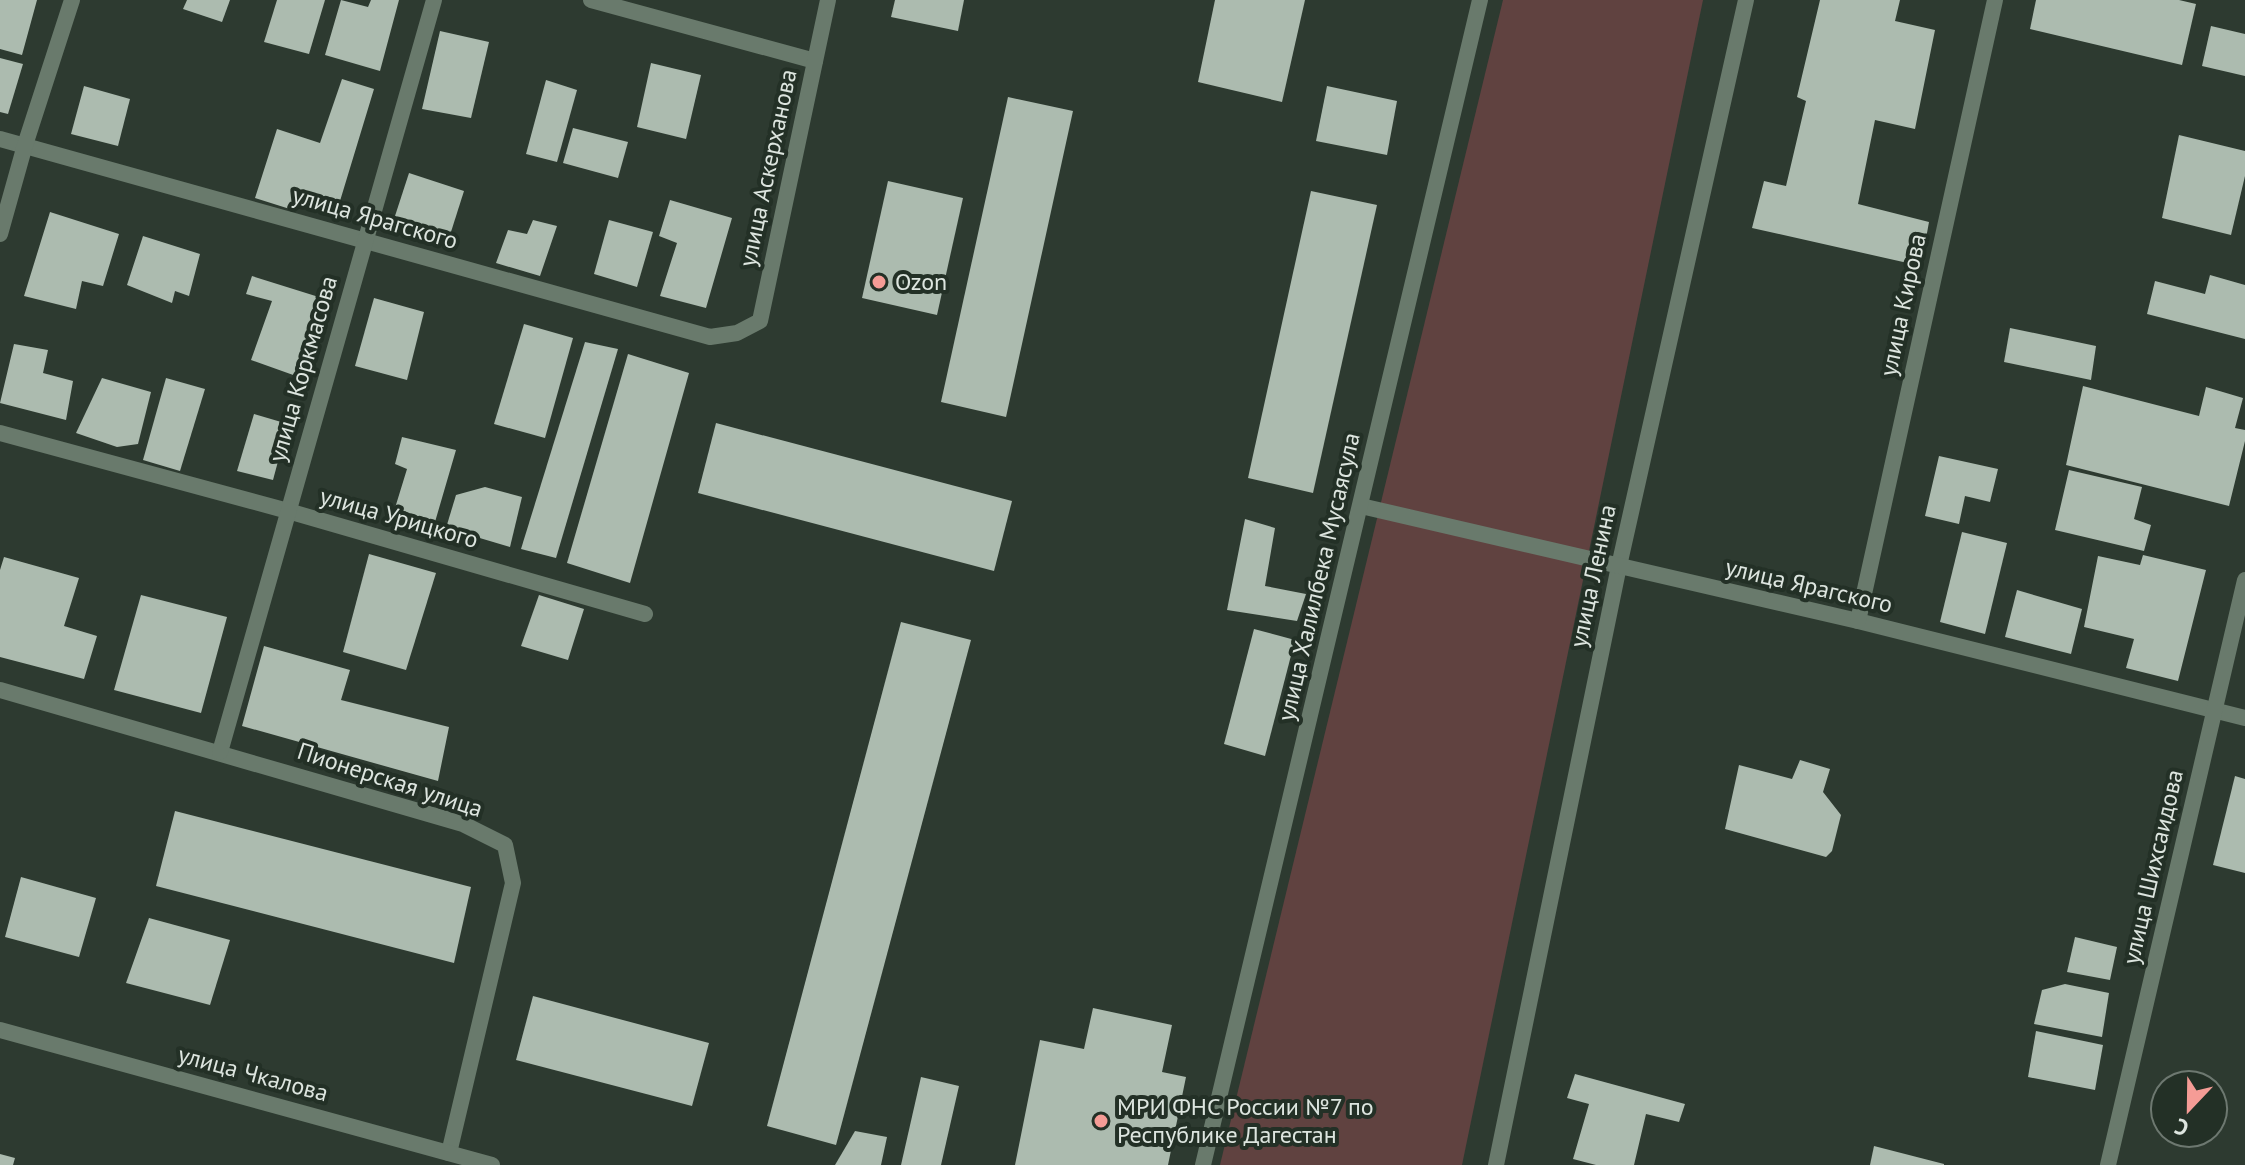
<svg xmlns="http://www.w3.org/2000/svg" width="2245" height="1165" font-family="'PT Sans',sans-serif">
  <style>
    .green { fill: #604240 }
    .building { fill: #acbbaf }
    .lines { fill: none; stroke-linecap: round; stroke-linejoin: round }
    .pedestrian { stroke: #697a6c; stroke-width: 16 }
    .minor { stroke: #697a6c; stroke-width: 16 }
    .poi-dot { fill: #f59c96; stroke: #233026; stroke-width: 3 }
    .labels { text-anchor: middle; stroke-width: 8; stroke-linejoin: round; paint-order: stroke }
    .street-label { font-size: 24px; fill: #dde5df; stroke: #233026 }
    .poi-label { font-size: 24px; fill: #dde5df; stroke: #233026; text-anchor: start }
  </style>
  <rect width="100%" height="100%" fill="#2d3a30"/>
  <path class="green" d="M1503 0H1703L1462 1165H1220Z"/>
  <g class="building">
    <path d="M0 0H37L22 55 0 49Z"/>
    <path d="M187 0H230L222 22 183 9Z"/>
    <path d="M277 0H325L309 54 264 42Z"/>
    <path d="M341 0 368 7 371 0H399L380 71 325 55Z"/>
    <path d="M895 0H964L958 31 891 17Z"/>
    <path d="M1215 0H1305L1282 102 1198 82Z"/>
    <path d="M1820 0H1900L1895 21 1935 30 1915 129 1875 120 1858 204 1929 222 1921 266 1752 228 1764 181 1786 186 1806 101 1797 97Z"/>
    <path d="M2036 0H2179L2196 4 2182 65 2030 29Z"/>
    <path d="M2211 26 2245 34V76L2202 66Z"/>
    <path d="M440 31 489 42 471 118 422 109Z"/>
    <path d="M0 58 23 64 8 114 0 112Z"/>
    <path d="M651 63 701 75 686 139 637 127Z"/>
    <path d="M342 79 374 89 340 201 299 189 293 210 255 198 277 129 320 143Z"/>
    <path d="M546 80 577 90 557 162 526 154Z"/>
    <path d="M84 86 130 99 118 146 71 134Z"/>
    <path d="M1327 86 1397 101 1387 155 1316 141Z"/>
    <path d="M1008 97 1073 111 1006 417 941 402Z"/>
    <path d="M573 128 628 142 618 178 563 163Z"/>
    <path d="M2179 135 2245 151V176L2231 235 2162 218Z"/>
    <path d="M409 173 464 191 450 235 395 216Z"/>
    <path d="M888 181 963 198 937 315 862 298Z"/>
    <path d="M1311 191 1377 205 1313 493 1248 478Z"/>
    <path d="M670 200 732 218 706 308 660 296 677 243 659 236Z"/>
    <path d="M50 212 119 234 103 286 82 281 76 309 24 296Z"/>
    <path d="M533 220 557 226 540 276 496 263 508 230 527 234Z"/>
    <path d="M609 220 653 232 637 287 594 274Z"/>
    <path d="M143 236 200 254 189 296 175 291 172 303 127 285Z"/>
    <path d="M2210 275 2245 285V339L2147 314 2155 281 2205 294Z"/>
    <path d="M252 276 322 298 296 376 251 360 272 301 246 294Z"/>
    <path d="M374 298 424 312 407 380 355 366Z"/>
    <path d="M524 324 573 338 545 438 494 424Z"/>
    <path d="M2010 328 2096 346 2091 380 2004 362Z"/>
    <path d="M585 342 618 349 556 558 521 549Z"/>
    <path d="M14 344 48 350 43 373 73 381 66 420 0 403Z"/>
    <path d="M628 354 689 373 630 583 567 563Z"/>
    <path d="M102 378 151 392 138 444 117 447 76 433Z"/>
    <path d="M166 378 205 389 180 471 143 460Z"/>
    <path d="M2083 386 2199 416 2206 387 2243 398 2235 428 2245 430V441L2229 506 2066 465Z"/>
    <path d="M254 414 288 424 273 480 237 471Z"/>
    <path d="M716 423 1012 501 994 571 698 493Z"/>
    <path d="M402 437 456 450 435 522 395 508 407 469 395 464Z"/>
    <path d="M1939 456 1998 469 1990 502 1965 496 1959 524 1925 516Z"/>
    <path d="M2069 470 2142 487 2134 519 2151 525 2144 551 2055 530Z"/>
    <path d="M485 487 522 497 510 547 446 528 456 495Z"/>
    <path d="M1245 519 1275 528 1265 586 1306 594 1297 621 1227 610Z"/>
    <path d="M1962 532 2007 543 1985 634 1940 622Z"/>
    <path d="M369 554 436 573 406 670 343 652Z"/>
    <path d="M2143 555 2206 570 2178 681 2126 668 2134 639 2084 627 2098 556 2140 565Z"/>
    <path d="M4 557 79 578 64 626 97 636 84 679 0 657V570Z"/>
    <path d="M2017 590 2082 609 2071 654 2005 637Z"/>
    <path d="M141 595 227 617 201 713 114 690Z"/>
    <path d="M539 595 584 609 568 660 521 646Z"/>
    <path d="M901 622 971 640 836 1145 767 1126Z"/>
    <path d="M1254 629 1295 640 1265 756 1224 744Z"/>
    <path d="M264 646 350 670 341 700 449 727 438 781 242 726Z"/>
    <path d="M1800 760 1830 769 1823 792 1841 815 1832 851 1826 857 1725 829 1739 765 1792 779Z"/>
    <path d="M2235 776 2245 779V873L2213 865Z"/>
    <path d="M175 811 471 887 454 963 156 886Z"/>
    <path d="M21 877 96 898 79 957 5 937Z"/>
    <path d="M149 918 230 940 210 1005 126 983Z"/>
    <path d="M2075 937 2117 947 2110 980 2067 972Z"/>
    <path d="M2065 984 2109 993 2102 1037 2034 1024 2042 990Z"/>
    <path d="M533 996 709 1043 692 1106 516 1060Z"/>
    <path d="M1093 1008 1172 1025 1162 1072 1186 1077 1168 1165H1015L1040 1040 1084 1049Z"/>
    <path d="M2036 1031 2103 1045 2095 1090 2028 1077Z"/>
    <path d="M1575 1074 1685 1104 1679 1122 1646 1114 1634 1165H1596L1573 1159 1589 1104 1567 1098Z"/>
    <path d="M921 1077 959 1086 941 1165H901Z"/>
    <path d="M855 1131 887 1137 881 1165H835Z"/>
    <path d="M1874 1146 1944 1164V1165H1870Z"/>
    <path d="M0 1154 15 1158 13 1165H0Z"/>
  </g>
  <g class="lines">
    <path class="pedestrian" d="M1496 1165 1619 566 1746 0"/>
    <g class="minor">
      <path d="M591 0 815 61"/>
      <path d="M0 139 710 337 737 333 760 321 828 0"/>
      <path d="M0 234 25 145 72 0"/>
      <path d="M0 433 288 511 645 614"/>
      <path d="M1361 506 1858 621 2245 718"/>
      <path d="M1858 621 1995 0"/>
      <path d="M0 690 463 824 505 845 513 883 449 1153"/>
      <path d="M220 752 434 0"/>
      <path d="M0 1030 492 1165"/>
      <path d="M1203 1165 1480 0"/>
      <path d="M2108 1165 2245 580"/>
    </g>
  </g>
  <g class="poi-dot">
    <circle cx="879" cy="282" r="8"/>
    <circle cx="1101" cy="1121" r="8"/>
  </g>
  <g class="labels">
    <g class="street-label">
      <text transform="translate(768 168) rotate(-78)" y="8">улица Аскерханова</text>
      <text transform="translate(375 218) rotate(16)" y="8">улица Ярагского</text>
      <text transform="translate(1903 305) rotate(-78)" y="8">улица Кирова</text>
      <text transform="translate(303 369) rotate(-74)" y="8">улица Коркмасова</text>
      <text transform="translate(399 518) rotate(16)" y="8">улица Урицкого</text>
      <text transform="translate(1593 576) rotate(-78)" y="8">улица Ленина</text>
      <text transform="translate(1319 577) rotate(-77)" y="8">улица Халилбека Мусаясула</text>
      <text transform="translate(1809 586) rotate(13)" y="8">улица Ярагского</text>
      <text transform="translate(390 780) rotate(18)" y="8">Пионерская улица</text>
      <text transform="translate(2153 867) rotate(-77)" y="8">улица Шихсаидова</text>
      <text transform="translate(253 1074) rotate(15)" y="8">улица Чкалова</text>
    </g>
    <g class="poi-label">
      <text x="895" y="290">Ozon</text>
      <text x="1117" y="1115">МРИ ФНС России №7 по<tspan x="1117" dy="28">Республике Дагестан</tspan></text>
    </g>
  </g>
  <g transform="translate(2189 1109) rotate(202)"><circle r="38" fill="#233026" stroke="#6d7870" stroke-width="2"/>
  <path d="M0-6L14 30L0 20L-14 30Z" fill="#f59c96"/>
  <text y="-12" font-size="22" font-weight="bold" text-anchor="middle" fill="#dde5df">С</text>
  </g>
</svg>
